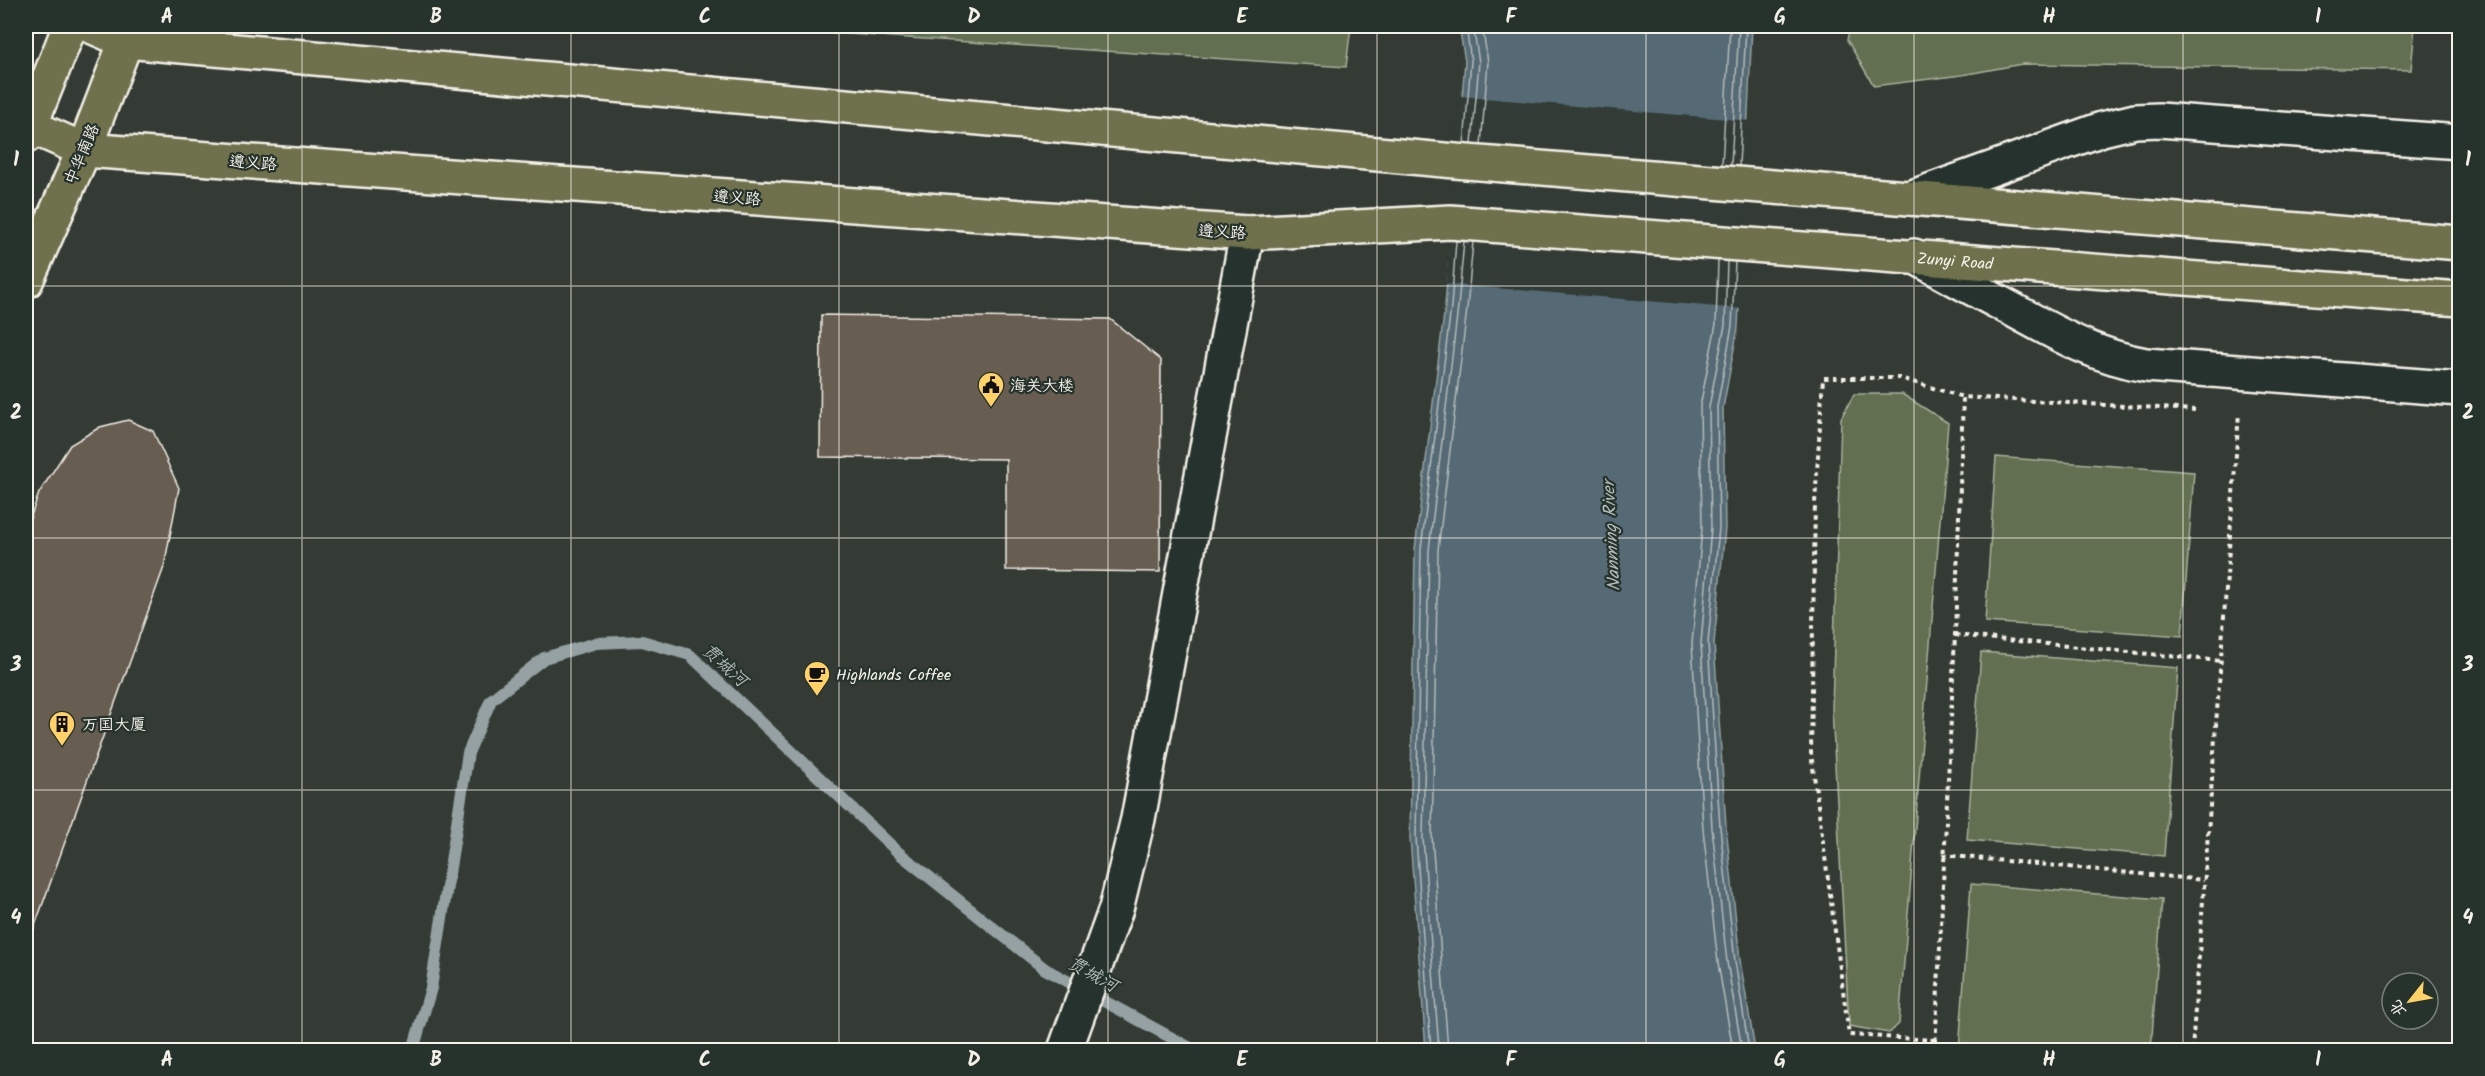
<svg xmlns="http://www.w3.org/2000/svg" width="2485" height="1076" font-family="Kalam,'LXGW WenKai TC',sans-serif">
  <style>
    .green { fill: #627051; stroke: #abb09c; stroke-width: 1.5 }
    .water { fill: #556b74; stroke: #95a1a2; stroke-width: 1.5 }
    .pier { fill: #333b34 }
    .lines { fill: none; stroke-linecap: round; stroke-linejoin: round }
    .shore { stroke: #b4bbba; stroke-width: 1.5 }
    .stream { stroke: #95a1a2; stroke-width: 12 }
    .building { fill: #675d51; stroke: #f4f1e8; stroke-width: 1.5 }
    .minor-casing { stroke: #f4f1e8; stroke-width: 38 }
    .major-casing { stroke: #f4f1e8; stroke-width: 38 }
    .path { stroke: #f4f1e8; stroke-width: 4; stroke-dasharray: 4.5 4.5; stroke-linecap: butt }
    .minor { stroke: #26332d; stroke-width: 33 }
    .major { stroke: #6e714b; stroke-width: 33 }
    .grid { fill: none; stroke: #f4f1e8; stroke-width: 1.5; stroke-opacity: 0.55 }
    .labels { text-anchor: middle; stroke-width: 4.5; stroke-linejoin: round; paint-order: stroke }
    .street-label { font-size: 16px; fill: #f4f1e8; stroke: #26332d }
    .poi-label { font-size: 16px; fill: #f4f1e8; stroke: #26332d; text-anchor: start }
    .water-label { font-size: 18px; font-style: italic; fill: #b4bbba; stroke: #26332d }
    .neatline { fill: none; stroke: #f4f1e8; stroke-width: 2 }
    .grid-label { font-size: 20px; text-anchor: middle; font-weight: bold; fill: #f4f1e8 }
  </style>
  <rect width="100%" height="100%" fill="#333b34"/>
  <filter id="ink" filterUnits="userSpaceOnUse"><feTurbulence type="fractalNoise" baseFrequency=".0167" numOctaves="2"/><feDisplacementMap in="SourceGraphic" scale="12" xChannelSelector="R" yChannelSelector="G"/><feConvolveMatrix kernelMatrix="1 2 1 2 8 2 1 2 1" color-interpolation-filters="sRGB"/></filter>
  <g filter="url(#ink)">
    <g class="green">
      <path d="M728 26H1351L1346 67Z"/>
      <path d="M1850 26H2415L2411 70 2022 64 1962 75 1874 86 1847 40Z"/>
      <path d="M1854 394H1902L1948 423 1899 1024 1889 1033 1849 1026 1832 709 1841 418Z"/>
      <path d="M1996 457 2194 472 2182 636 1985 622Z"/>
      <path d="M1981 652 2178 668 2164 856 1967 840Z"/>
      <path d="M1971 884 2162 899 2151 1050H1959Z"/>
    </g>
    <path class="water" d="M1459 26H1752L1738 327 1723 408 1725 528 1714 643 1726 826 1740 960 1755 1050H1426L1410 838 1415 549 1445 306 1465 61Z"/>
    <path class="pier" d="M1460 96 1750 121 1742 309 1446 284Z"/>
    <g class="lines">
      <g class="shore">
        <path d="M1464 144 1471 61 1466 26"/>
        <path d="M1472 144 1479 62 1473 26"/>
        <path d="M1481 145 1488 62 1482 26"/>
        <path d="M1722 165 1730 26"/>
        <path d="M1731 165 1739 26"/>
        <path d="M1739 166 1746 26"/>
        <path d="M1718 261 1716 324 1700 407 1702 528 1692 644 1703 829 1718 963 1733 1050"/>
        <path d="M1727 261 1725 325 1709 407 1711 528 1701 643 1712 828 1727 962 1742 1050"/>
        <path d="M1735 262 1732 326 1717 407 1719 528 1708 643 1720 827 1735 961 1749 1050"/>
        <path d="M1431 1050 1416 838 1421 549 1451 307 1456 241"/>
        <path d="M1439 1050 1423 838 1429 550 1458 307 1464 241"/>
        <path d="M1448 1050 1432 837 1438 550 1467 309 1473 242"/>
      </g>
      <path class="stream" d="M413 1050 431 988 468 753 491 700 544 658 596 643 642 641 690 655 899 853 1045 969 1194 1050"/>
    </g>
    <g class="building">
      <path d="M821 315 1110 319 1161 360 1160 572 1006 570V459L820 457Z"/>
      <path d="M128 420 153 431 179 488 164 567 33 931 26 928V530L39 493 70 445 100 427Z"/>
    </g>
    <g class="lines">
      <g class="minor-casing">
        <g id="minor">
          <path d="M1910 198 2102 129 2135 121 2159 120 2460 142"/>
          <path d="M1914 256C1947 275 1981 293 2015 311 2059 335 2097 357 2146 365L2460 389"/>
          <path d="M1065 1050 1116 909 1138 819 1247 233"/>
        </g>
      </g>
      <g class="major-casing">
        <g id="major">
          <path d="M91 26 126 41 1455 161 2460 243"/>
          <path id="s1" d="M30 126 84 150 1247 233 1450 222 2460 299"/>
          <path d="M26 136 70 26"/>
          <path d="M26 281 84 150 126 41 129 26"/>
        </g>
      </g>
      <g class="path">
        <path d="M1955 635 2221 661"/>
        <path d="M1943 855 2204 880"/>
        <path d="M1935 1040 1849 1035 1811 753 1815 503 1823 378H1900L1963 397"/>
        <path d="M1935 1050 1955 635 1963 397 2195 410"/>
        <path d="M2192 1050 2239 413"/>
      </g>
      <use href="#minor" class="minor"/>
      <use href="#major" class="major"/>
    </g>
  </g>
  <path class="grid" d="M302 26V1050M571 26V1050M839 26V1050M1108 26V1050M1377 26V1050M1646 26V1050M1914 26V1050M2183 26V1050M26 286H2460M26 538H2460M26 790H2460"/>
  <defs>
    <g id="civic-pin" transform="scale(1.35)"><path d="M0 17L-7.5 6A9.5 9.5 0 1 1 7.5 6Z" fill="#ffd166" stroke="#26332d"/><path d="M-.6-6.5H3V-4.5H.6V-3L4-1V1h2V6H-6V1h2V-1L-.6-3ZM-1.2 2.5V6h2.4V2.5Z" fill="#111"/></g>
    <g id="cafe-pin" transform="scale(1.35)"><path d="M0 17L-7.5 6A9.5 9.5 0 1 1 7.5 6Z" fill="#ffd166" stroke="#26332d"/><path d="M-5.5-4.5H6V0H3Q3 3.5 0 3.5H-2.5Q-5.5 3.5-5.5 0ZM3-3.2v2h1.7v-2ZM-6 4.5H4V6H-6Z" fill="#111"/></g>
    <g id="building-pin" transform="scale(1.35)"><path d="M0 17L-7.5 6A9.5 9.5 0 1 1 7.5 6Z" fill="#ffd166" stroke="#26332d"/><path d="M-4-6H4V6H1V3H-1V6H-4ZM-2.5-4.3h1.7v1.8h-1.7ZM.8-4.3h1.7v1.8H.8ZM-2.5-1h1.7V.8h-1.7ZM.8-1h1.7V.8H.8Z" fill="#111"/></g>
  </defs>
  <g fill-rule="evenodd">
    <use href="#civic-pin" x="991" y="385"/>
    <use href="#cafe-pin" x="817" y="674"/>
    <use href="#building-pin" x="62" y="724"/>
  </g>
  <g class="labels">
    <g class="street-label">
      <text transform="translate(81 154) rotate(-67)" y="6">中华南路</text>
      <text transform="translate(253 162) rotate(4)" y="6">遵义路</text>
      <text transform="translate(737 197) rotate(4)" y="6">遵义路</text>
      <text transform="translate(1222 231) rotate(3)" y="6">遵义路</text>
      <text dy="6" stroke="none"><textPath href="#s1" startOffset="1935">Zunyi Road</textPath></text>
    </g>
    <g class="poi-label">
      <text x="1010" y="391">海关大楼</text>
      <text x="836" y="680">Highlands Coffee</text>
      <text x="82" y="730">万国大厦</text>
    </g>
    <g class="water-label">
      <text transform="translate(1611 536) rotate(-93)" y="6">Nanming River</text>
      <text transform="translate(725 665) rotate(42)" y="6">贯城河</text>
      <text transform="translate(1093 974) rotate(29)" y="6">贯城河</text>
    </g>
  </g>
  <rect width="2485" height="1076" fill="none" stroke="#26332d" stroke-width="66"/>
  <g transform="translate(2410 1001) rotate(239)"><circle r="28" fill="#26332d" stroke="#787f78" stroke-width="1.5"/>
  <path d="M0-4.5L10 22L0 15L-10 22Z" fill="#ffd166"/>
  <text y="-9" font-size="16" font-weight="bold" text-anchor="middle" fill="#f4f1e8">北</text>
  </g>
  <rect x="33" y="33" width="2419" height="1010" class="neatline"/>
  <g class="grid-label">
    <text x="167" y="23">A</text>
    <text x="436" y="23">B</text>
    <text x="705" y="23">C</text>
    <text x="974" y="23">D</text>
    <text x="1242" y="23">E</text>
    <text x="1511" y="23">F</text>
    <text x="1780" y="23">G</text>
    <text x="2049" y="23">H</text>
    <text x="2318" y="23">I</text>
    <text x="16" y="166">1</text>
    <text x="2468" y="166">1</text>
    <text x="16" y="419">2</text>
    <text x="2468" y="419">2</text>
    <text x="16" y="671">3</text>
    <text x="2468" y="671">3</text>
    <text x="16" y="924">4</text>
    <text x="2468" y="924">4</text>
    <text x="167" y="1066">A</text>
    <text x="436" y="1066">B</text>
    <text x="705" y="1066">C</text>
    <text x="974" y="1066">D</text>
    <text x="1242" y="1066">E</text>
    <text x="1511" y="1066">F</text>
    <text x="1780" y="1066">G</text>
    <text x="2049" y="1066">H</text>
    <text x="2318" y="1066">I</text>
  </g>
</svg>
